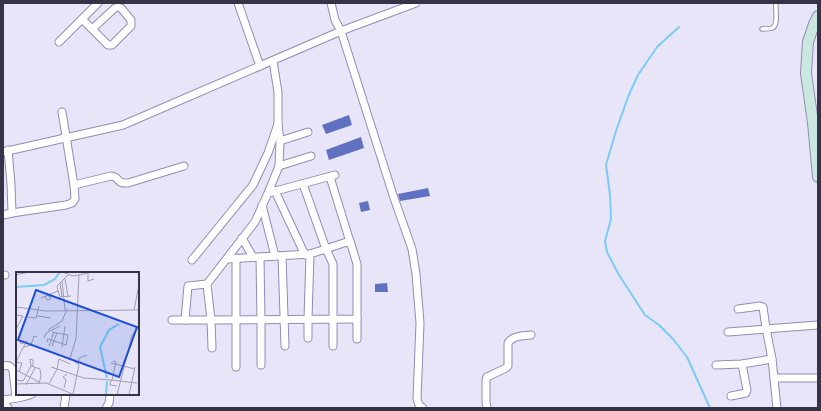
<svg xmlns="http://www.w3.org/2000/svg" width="821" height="411" font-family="'PT Sans',sans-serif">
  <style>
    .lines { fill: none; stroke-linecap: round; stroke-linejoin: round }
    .stream { stroke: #7accf6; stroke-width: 2 }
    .building { fill: #6071c1 }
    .lane-casing { stroke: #938bb7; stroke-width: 5.5 }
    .street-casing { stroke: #938bb7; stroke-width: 9 }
    .secondary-casing { stroke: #938bb7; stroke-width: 12 }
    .lane { stroke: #fff; stroke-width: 3.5 }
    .street { stroke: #fff; stroke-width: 7 }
    .secondary { stroke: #cae8e0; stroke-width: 10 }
    .inset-river { fill: none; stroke: #7accf6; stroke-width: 2 }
    .inset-road { fill: none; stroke: #a19eb1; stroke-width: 1 }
    .view { fill: #1d4ed8; fill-opacity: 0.15; stroke: #1d4ed8; stroke-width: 2 }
    .inset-edge { fill: none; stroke: #373346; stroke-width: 2 }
  </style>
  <rect width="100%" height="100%" fill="#e8e5f8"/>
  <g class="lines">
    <path class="stream" d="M679 27 657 47 638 75 628 97 616 131 606 165 610 195 611 219 605 241 607 252 619 275 645 315 659 325 673 339 687 357 710 408"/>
  </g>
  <g class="building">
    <path d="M349 115 352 125 326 134 322 125Z"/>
    <path d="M361 137 364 148 329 160 326 150Z"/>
    <path d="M428 188 430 196 400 201 398 194Z"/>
    <path d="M368 201 370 210 361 212 359 203Z"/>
    <path d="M387 283 388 292H375V284Z"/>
  </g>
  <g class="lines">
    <g class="lane-casing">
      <path id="lane" d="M762 29C765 29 769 29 772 28 779 26 775 9 776 3"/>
    </g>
    <g class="street-casing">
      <g id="street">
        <path d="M238 3 260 66"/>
        <path d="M331 3 335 20 341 31 393 195 412 249 416 274 420 323 417 399 419 405 423 408"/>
        <path d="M82 19 108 45H112L131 26V20L121 8 118 7 115 8 92 29"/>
        <path d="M59 42 98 3"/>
        <path d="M273 61 278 92V124L280 141 308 132"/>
        <path d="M280 141 279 166 311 156"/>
        <path d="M3 152 123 125 341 31 416 3"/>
        <path d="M279 166 268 193 335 175"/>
        <path d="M330 177 351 245"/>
        <path d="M303 184 326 249 333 264V346"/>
        <path d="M74 185 111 176C121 177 115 184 128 183L184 166"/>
        <path d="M275 191 305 255"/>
        <path d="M262 205 275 256"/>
        <path d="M12 213 66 205 72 203 75 199 74 185 62 112"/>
        <path d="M3 215 12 213 11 184 8 150"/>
        <path d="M242 238 253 257"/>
        <path d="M282 256 285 346"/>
        <path d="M260 257 261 320V365"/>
        <path d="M236 258V367"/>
        <path d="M192 260 253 185 268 153 278 124"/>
        <path d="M3 275H5"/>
        <path d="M738 309 760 306 763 307 766 328 772 359 777 408"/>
        <path d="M172 320H211L207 284 255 222 268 193"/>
        <path d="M185 320 188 286 207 284"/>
        <path d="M728 332 818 325"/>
        <path d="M308 338V319L310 254"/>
        <path d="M357 339V319"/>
        <path d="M212 348 211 320 357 319V264L350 241 310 254 227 259"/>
        <path d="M716 365 742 364 772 359"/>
        <path d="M3 366C8 365 10 365 13 370L16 398"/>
        <path d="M774 378H818"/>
        <path d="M731 396 746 393 747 390 742 364"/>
        <path d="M3 400C12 399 23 398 32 394"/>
        <path d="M3 400 8 408"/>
        <path d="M64 408 66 394"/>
        <path d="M106 408 109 403 110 394"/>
        <path d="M487 408 486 402V380L487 377 506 368 508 366V343C513 335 523 336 531 335"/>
      </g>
    </g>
    <g class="secondary-casing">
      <path id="secondary" d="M818 16 814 24 808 42 806 73 813 123 818 177"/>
    </g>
    <use href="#lane" class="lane"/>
    <use href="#street" class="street"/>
    <use href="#secondary" class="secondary"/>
  </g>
  <g transform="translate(16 272)">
    <rect width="123" height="123" fill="#e8e5f8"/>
    <path class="inset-river" d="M0 15 28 13 39 7 44 0M91 106 84 75 93 58 103 52M90 123 91 109"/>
    <path class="inset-road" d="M46 0 57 4 77 0M72 2V9L78 7M0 3 13 0M49 7 52 24M46 9 49 38M44 11 46 25M42 19 44 25 55 24M29 24 31 28 35 27 34 24 32 25M25 26 42 19 41 14 52 3M0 35 30 39 123 38M118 38 123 13M0 43 7 44 0 57M21 44 35 46M12 45 20 46 23 34M32 58 46 49 51 37M28 66 30 61 44 54M2 67 5 72 11 69M31 70 32 67 50 73 52 63 36 60M33 74 38 60M36 74 41 61M8 75 15 73 18 64 21 65M46 75 49 54M0 90 9 72M0 90 6 91 3 100M95 91 119 97M54 92 43 87 41 97 68 106 95 108 94 113 101 114M62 92 63 86 71 83M15 94 14 87 17 88V95M0 98 23 110M10 103 15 94 24 97 25 104 23 112M0 108 7 109 10 104M95 108 121 111M96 108 100 90 97 89M0 112 30 111 59 123M33 112 41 97 35 95M10 113 19 96M48 116 50 108 47 105 51 102M57 122 63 93 54 86 60 67 63 3M101 123 116 63 123 54M113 123 119 95"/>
    <path class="view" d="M20 18 121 55 103 105 2 68Z"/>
    <rect width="123" height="123" class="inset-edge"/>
  </g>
  <rect width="821" height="411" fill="none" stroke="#373346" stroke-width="8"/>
</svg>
